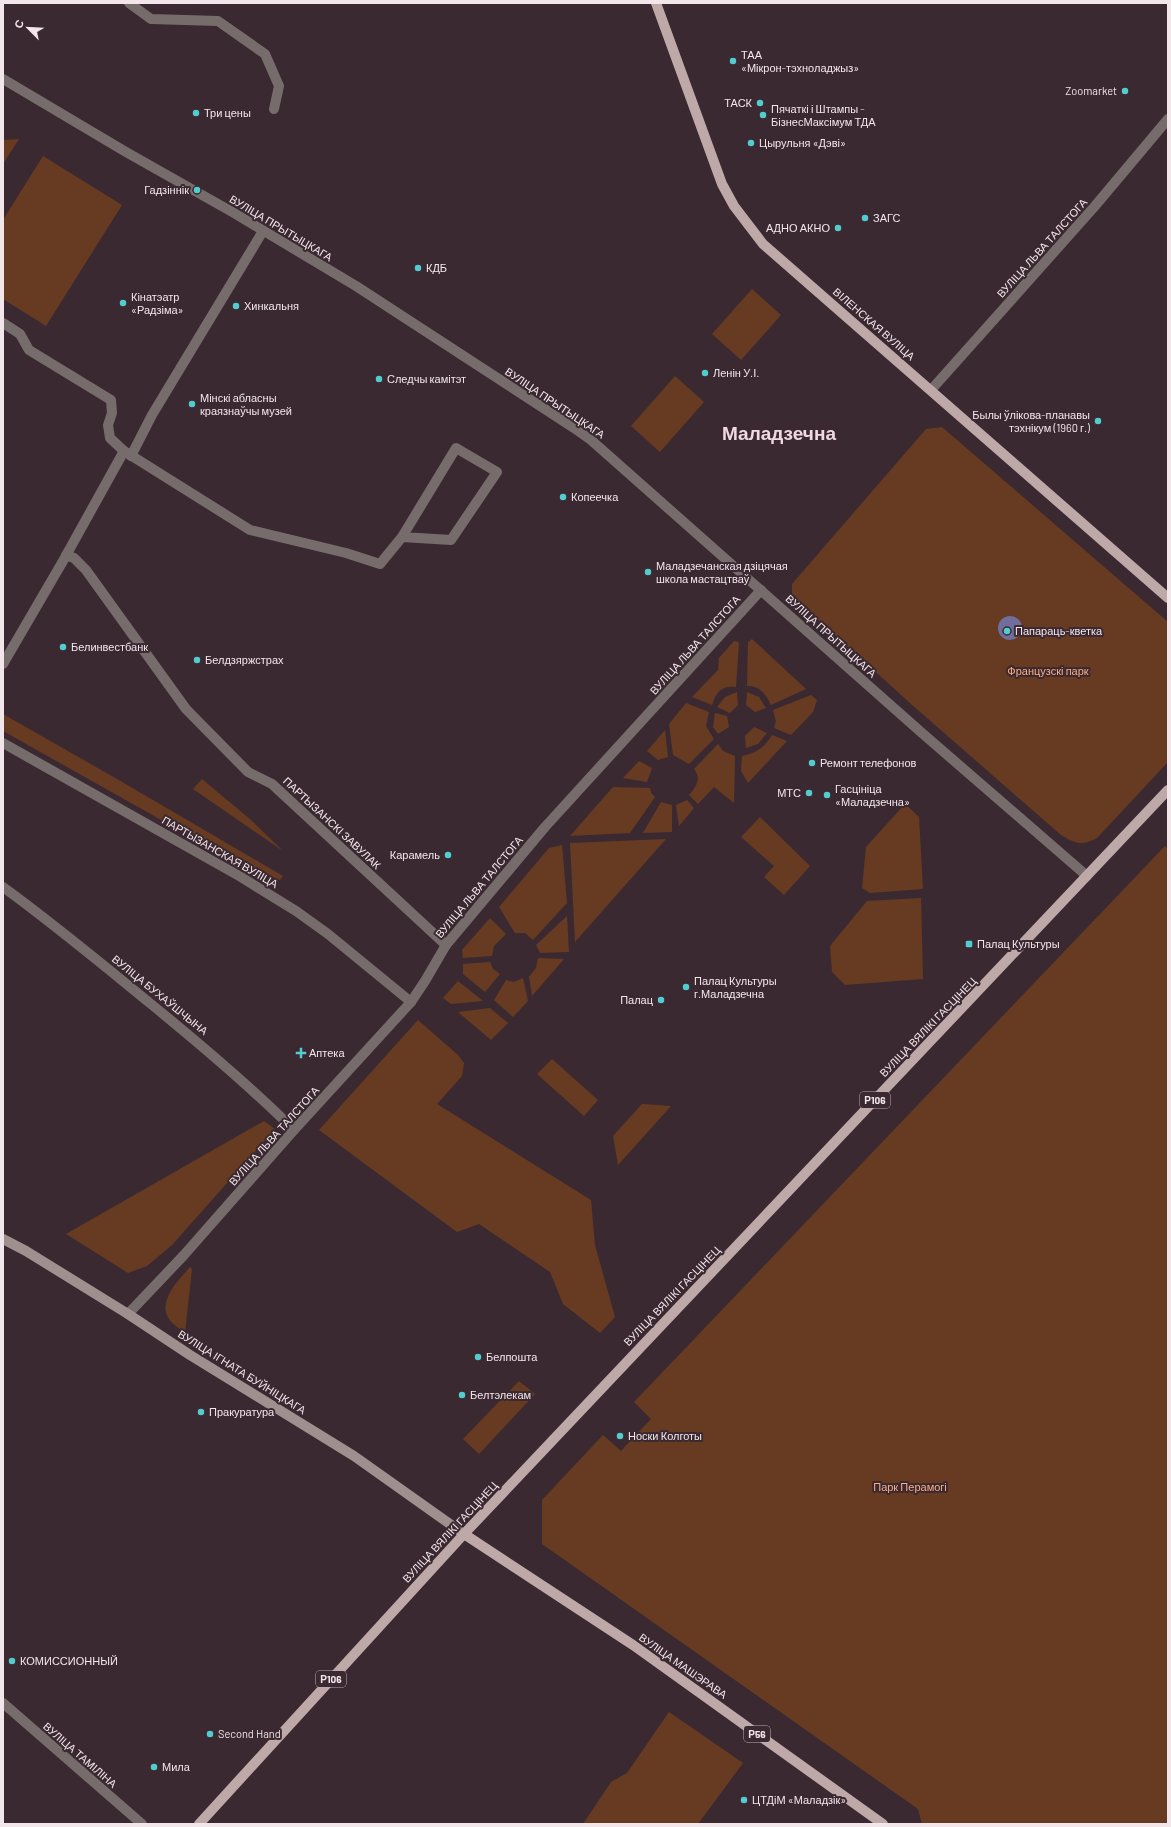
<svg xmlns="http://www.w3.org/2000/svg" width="1171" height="1827" font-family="Barlow,sans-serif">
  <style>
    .green { fill: #673b21 }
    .water { fill: #716d9d }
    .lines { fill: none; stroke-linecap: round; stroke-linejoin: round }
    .street { stroke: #776c6c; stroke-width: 10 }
    .secondary { stroke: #9f8f8e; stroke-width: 10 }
    .primary { stroke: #bea9a8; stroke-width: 10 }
    .poi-dot { fill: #52cdcf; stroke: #3b2931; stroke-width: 1.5 }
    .labels { text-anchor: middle; stroke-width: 4; stroke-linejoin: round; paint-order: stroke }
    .shield { fill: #3b2931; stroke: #bbadb3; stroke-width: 1 }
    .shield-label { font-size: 10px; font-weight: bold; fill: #f2e6eb }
    .poi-label { font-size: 11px; fill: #f2e6eb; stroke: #3b2931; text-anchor: start }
    .street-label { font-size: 11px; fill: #f2e6eb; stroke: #3b2931 }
    .park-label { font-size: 11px; fill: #f8ad83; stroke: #3b2931 }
    .town-label { font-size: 19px; font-weight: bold; fill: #f1d9e4; stroke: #3b2931 }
  </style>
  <rect width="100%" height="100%" fill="#3b2931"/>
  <g class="green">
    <path d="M19 139 3 164V140Z"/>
    <path d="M43 156 122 205 46 326 3 299V220Z"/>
    <path d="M752 289 781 315 741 360 712 334Z"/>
    <path d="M675 376 704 402 660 452 631 426Z"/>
    <path d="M942 427 1168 622V762L1097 838C1082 846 1076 844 1061 835L911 704 792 596V584L926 429Z"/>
    <path d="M752 639 806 689 771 705C765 693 760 686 747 686L748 642Z"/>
    <path d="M734 641 739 642 736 687C722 685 716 692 712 705L692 697 718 670 719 658Z"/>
    <path d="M737 692 738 705 730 713 717 707 725 697Z"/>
    <path d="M747 692 759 697 766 708 755 712 746 705Z"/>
    <path d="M811 695 817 700 813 712 791 735 774 728 776 721 773 710Z"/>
    <path d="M686 703 709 712 706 726 714 739 689 764 673 755 669 724Z"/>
    <path d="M715 713 727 716 729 727 718 734 713 727Z"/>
    <path d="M3 714 117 779 283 876 280 880 243 866 3 731Z"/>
    <path d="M754 727 767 733 758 744 746 748 745 736Z"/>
    <path d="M665 730 668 757 658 760 647 751Z"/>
    <path d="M772 735 787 741 748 783 741 771 742 756C758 752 763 749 772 735Z"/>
    <path d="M718 744 723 751 735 756 734 803 714 787 698 804 689 795C696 787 702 779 694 769Z"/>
    <path d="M639 761 652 768 647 782 623 778Z"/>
    <path d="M202 779 251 820 283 851 193 789Z"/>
    <path d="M613 787 650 788 651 793 655 797 630 833 570 836Z"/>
    <path d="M687 800 694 808 679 826 676 805Z"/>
    <path d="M661 802 672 805V832L643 833Z"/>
    <path d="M905 804 919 817 923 889 870 893 862 888 866 847Z"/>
    <path d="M760 817 810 866 784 895 764 877 774 866 741 837Z"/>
    <path d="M666 839 575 942 570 843Z"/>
    <path d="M562 845 567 903 533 940 525 933H515L499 907 549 848Z"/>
    <path d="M1165 846 1168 849V1824H922L918 1809 542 1544V1500L603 1435 621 1451 651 1419 634 1402Z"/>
    <path d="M921 898 923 979 845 985 832 972 830 946 867 901Z"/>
    <path d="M567 916 569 952 540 953 536 945Z"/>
    <path d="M490 918 506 934 494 946 492 956 463 958 462 950Z"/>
    <path d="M538 958 564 959 532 996 529 977 536 968Z"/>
    <path d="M490 962 493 969 500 974 485 992 463 974V964Z"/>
    <path d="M523 978 528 1001 513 1017 494 1000 506 980 514 982Z"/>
    <path d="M458 981 483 1001 451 1004 443 998Z"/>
    <path d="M490 1008 508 1023 491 1040 458 1012Z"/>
    <path d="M418 1020 458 1055 464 1063 462 1076 437 1104 591 1200 595 1245 615 1317 600 1333 563 1304 550 1272 479 1224 457 1232 319 1130Z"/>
    <path d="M552 1059 598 1100 584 1116 537 1074Z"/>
    <path d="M642 1104 671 1106 618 1165 613 1136Z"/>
    <path d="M264 1121 275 1129 172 1245 147 1266 128 1273 66 1234Z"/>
    <path d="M190 1267 192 1269 185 1332C149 1313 170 1289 190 1267Z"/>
    <path d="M519 1381 535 1394 479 1454 463 1439Z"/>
    <path d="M669 1712 743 1763 698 1824H583L611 1782 627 1773Z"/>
  </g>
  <circle class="water" cx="1010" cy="628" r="12"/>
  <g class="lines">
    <g class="street">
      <path d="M129 3 151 19 218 21 265 54 279 86 274 109"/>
      <path d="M3 79 126 152 234 213 356 286 574 428 591 440 922 733 1087 876"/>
      <path d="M3 323 20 334 29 350 111 400 112 413 108 425 110 438 124 451 250 530 346 553 380 564 402 537 456 448 497 472 451 540 402 537"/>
      <path d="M931 390 1095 206 1168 119"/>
      <path d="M131 456 152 415 263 231"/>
      <path d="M66 555 74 558 86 570 186 709 248 772 272 784 446 945"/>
      <path d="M3 664 63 561 124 451"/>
      <path d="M3 743 241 877 296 911 328 934 411 1002"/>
      <path d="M3 887C54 924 102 964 151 1004 200 1044 249 1085 294 1130"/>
      <path d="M128 1314 184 1255 294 1130 411 1002 425 981 446 945 545 827 761 590"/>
      <path d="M3 1703 142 1824"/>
    </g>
    <path class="secondary" d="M3 1239 26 1251 128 1314 190 1355 354 1456 464 1534"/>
    <g class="primary">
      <path d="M656 3 722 184 734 206 763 244 1168 598"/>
      <path d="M464 1534 633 1645 883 1824"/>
      <path d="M199 1824 464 1534 1168 790"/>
    </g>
  </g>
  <g class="poi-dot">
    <circle cx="733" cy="61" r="4"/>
    <circle cx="1125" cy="91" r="4"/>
    <circle cx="760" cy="103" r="4"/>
    <circle cx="196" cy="113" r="4"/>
    <circle cx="763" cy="115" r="4"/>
    <circle cx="751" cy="143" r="4"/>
    <circle cx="197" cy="190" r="4"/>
    <circle cx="865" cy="218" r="4"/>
    <circle cx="838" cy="228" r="4"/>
    <circle cx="418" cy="268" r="4"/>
    <circle cx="123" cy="303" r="4"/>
    <circle cx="236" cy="306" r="4"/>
    <circle cx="705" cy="373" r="4"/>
    <circle cx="379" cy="379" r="4"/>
    <circle cx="192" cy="404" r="4"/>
    <circle cx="1098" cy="421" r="4"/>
    <circle cx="563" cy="497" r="4"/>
    <circle cx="648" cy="572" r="4"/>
    <circle cx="1007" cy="631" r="4"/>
    <circle cx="63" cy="647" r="4"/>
    <circle cx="197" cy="660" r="4"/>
    <circle cx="812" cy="763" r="4"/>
    <circle cx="809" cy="793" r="4"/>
    <circle cx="827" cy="795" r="4"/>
    <circle cx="448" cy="855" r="4"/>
    <rect x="965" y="940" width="8" height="8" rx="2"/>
    <circle cx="686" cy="987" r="4"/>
    <circle cx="661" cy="1000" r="4"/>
    <path d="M299 1047h4v4h4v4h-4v4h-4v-4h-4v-4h4z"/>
    <circle cx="478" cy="1357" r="4"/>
    <circle cx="462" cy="1395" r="4"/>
    <circle cx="201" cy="1412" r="4"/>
    <circle cx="620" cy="1436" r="4"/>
    <circle cx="12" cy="1661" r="4"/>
    <circle cx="210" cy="1734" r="4"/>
    <circle cx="154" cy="1767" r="4"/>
    <circle cx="744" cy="1800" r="4"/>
  </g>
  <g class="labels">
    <g class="shield">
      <rect x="860" y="1092" width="30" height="16" rx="3"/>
      <rect x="316" y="1671" width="30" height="16" rx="3"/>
      <rect x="744" y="1726" width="26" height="16" rx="3"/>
    </g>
    <g class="shield-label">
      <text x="875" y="1104">Р106</text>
      <text x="331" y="1683">Р106</text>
      <text x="757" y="1738">Р56</text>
    </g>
    <g class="poi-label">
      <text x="741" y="59">ТАА<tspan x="741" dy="13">«Мікрон-тэхноладжыз»</tspan></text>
      <text x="1117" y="95" text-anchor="end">Zoomarket</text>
      <text x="752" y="107" text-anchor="end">ТАСК</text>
      <text x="771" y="113">Пячаткі і Штампы -<tspan x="771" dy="13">БізнесМаксімум ТДА</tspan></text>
      <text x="204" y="117">Три цены</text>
      <text x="759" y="147">Цырульня «Дэві»</text>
      <text x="189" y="194" text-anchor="end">Гадзіннік</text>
      <text x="873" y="222">ЗАГС</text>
      <text x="830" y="232" text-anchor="end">АДНО АКНО</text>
      <text x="426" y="272">КДБ</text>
      <text x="131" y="301">Кінатэатр<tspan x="131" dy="13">«Радзіма»</tspan></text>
      <text x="244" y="310">Хинкальня</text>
      <text x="713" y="377">Ленін У.І.</text>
      <text x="387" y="383">Следчы камітэт</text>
      <text x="200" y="402">Мінскі абласны<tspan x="200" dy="13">краязнаўчы музей</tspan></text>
      <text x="1090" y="419" text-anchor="end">Былы ўлікова-планавы<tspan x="1090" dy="13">тэхнікум (1960 г.)</tspan></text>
      <text x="571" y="501">Копеечка</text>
      <text x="656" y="570">Маладзечанская дзіцячая<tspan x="656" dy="13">школа мастацтваў</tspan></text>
      <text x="1015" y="635">Папараць-кветка</text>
      <text x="71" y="651">Белинвестбанк</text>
      <text x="205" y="664">Белдзяржстрах</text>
      <text x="820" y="767">Ремонт телефонов</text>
      <text x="835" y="793">Гасцініца<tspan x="835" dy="13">«Маладзечна»</tspan></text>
      <text x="801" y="797" text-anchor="end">МТС</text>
      <text x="440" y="859" text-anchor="end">Карамель</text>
      <text x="977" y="948">Палац Культуры</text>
      <text x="694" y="985">Палац Культуры<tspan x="694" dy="13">г.Маладзечна</tspan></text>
      <text x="653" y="1004" text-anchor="end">Палац</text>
      <text x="309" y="1057">Аптека</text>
      <text x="486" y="1361">Белпошта</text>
      <text x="470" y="1399">Белтэлекам</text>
      <text x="209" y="1416">Пракуратура</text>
      <text x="628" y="1440">Носки Колготы</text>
      <text x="20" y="1665">КОМИССИОННЫЙ</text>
      <text x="218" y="1738">Second Hand</text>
      <text x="162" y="1771">Мила</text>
      <text x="752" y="1804">ЦТДіМ «Маладзік»</text>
    </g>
    <g class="street-label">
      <text transform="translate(281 228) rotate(31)" y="4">ВУЛІЦА ПРЫТЫЦКАГА</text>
      <text transform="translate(1042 248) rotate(-48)" y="4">ВУЛІЦА ЛЬВА ТАЛСТОГА</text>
      <text transform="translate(874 324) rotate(41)" y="4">ВІЛЕНСКАЯ ВУЛІЦА</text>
      <text transform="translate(555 403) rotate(34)" y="4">ВУЛІЦА ПРЫТЫЦКАГА</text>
      <text transform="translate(831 636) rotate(42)" y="4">ВУЛІЦА ПРЫТЫЦКАГА</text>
      <text transform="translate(695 645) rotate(-48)" y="4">ВУЛІЦА ЛЬВА ТАЛСТОГА</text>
      <text transform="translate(332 823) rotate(43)" y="4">ПАРТЫЗАНСКІ ЗАВУЛАК</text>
      <text transform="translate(220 852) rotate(30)" y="4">ПАРТЫЗАНСКАЯ ВУЛІЦА</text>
      <text transform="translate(479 887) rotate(-50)" y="4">ВУЛІЦА ЛЬВА ТАЛСТОГА</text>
      <text transform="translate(160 995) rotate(39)" y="4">ВУЛІЦА БУХАЎШЧЫНА</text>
      <text transform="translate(928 1027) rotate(-46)" y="4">ВУЛІЦА ВЯЛІКІ ГАСЦІНЕЦ</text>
      <text transform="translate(274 1136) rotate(-48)" y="4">ВУЛІЦА ЛЬВА ТАЛСТОГА</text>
      <text transform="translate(672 1296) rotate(-46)" y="4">ВУЛІЦА ВЯЛІКІ ГАСЦІНЕЦ</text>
      <text transform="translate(242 1372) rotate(32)" y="4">ВУЛІЦА ІГНАТА БУЙНІЦКАГА</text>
      <text transform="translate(450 1532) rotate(-47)" y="4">ВУЛІЦА ВЯЛІКІ ГАСЦІНЕЦ</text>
      <text transform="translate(683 1666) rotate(35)" y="4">ВУЛІЦА МАШЭРАВА</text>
      <text transform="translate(80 1755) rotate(41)" y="4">ВУЛІЦА ТАМІЛІНА</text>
    </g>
    <g class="park-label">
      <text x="1048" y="675">Французскі парк</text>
      <text x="910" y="1491">Парк Перамогі</text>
    </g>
    <g class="town-label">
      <text x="779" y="440">Маладзечна</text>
    </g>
  </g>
  <rect width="1171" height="1827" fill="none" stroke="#f2e6eb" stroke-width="8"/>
  <g transform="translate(28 28) rotate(294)" stroke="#3b2931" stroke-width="3" paint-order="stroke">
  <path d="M0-3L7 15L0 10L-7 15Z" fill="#f2e6eb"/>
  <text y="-6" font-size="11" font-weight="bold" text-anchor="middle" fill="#f2e6eb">С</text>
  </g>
</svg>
